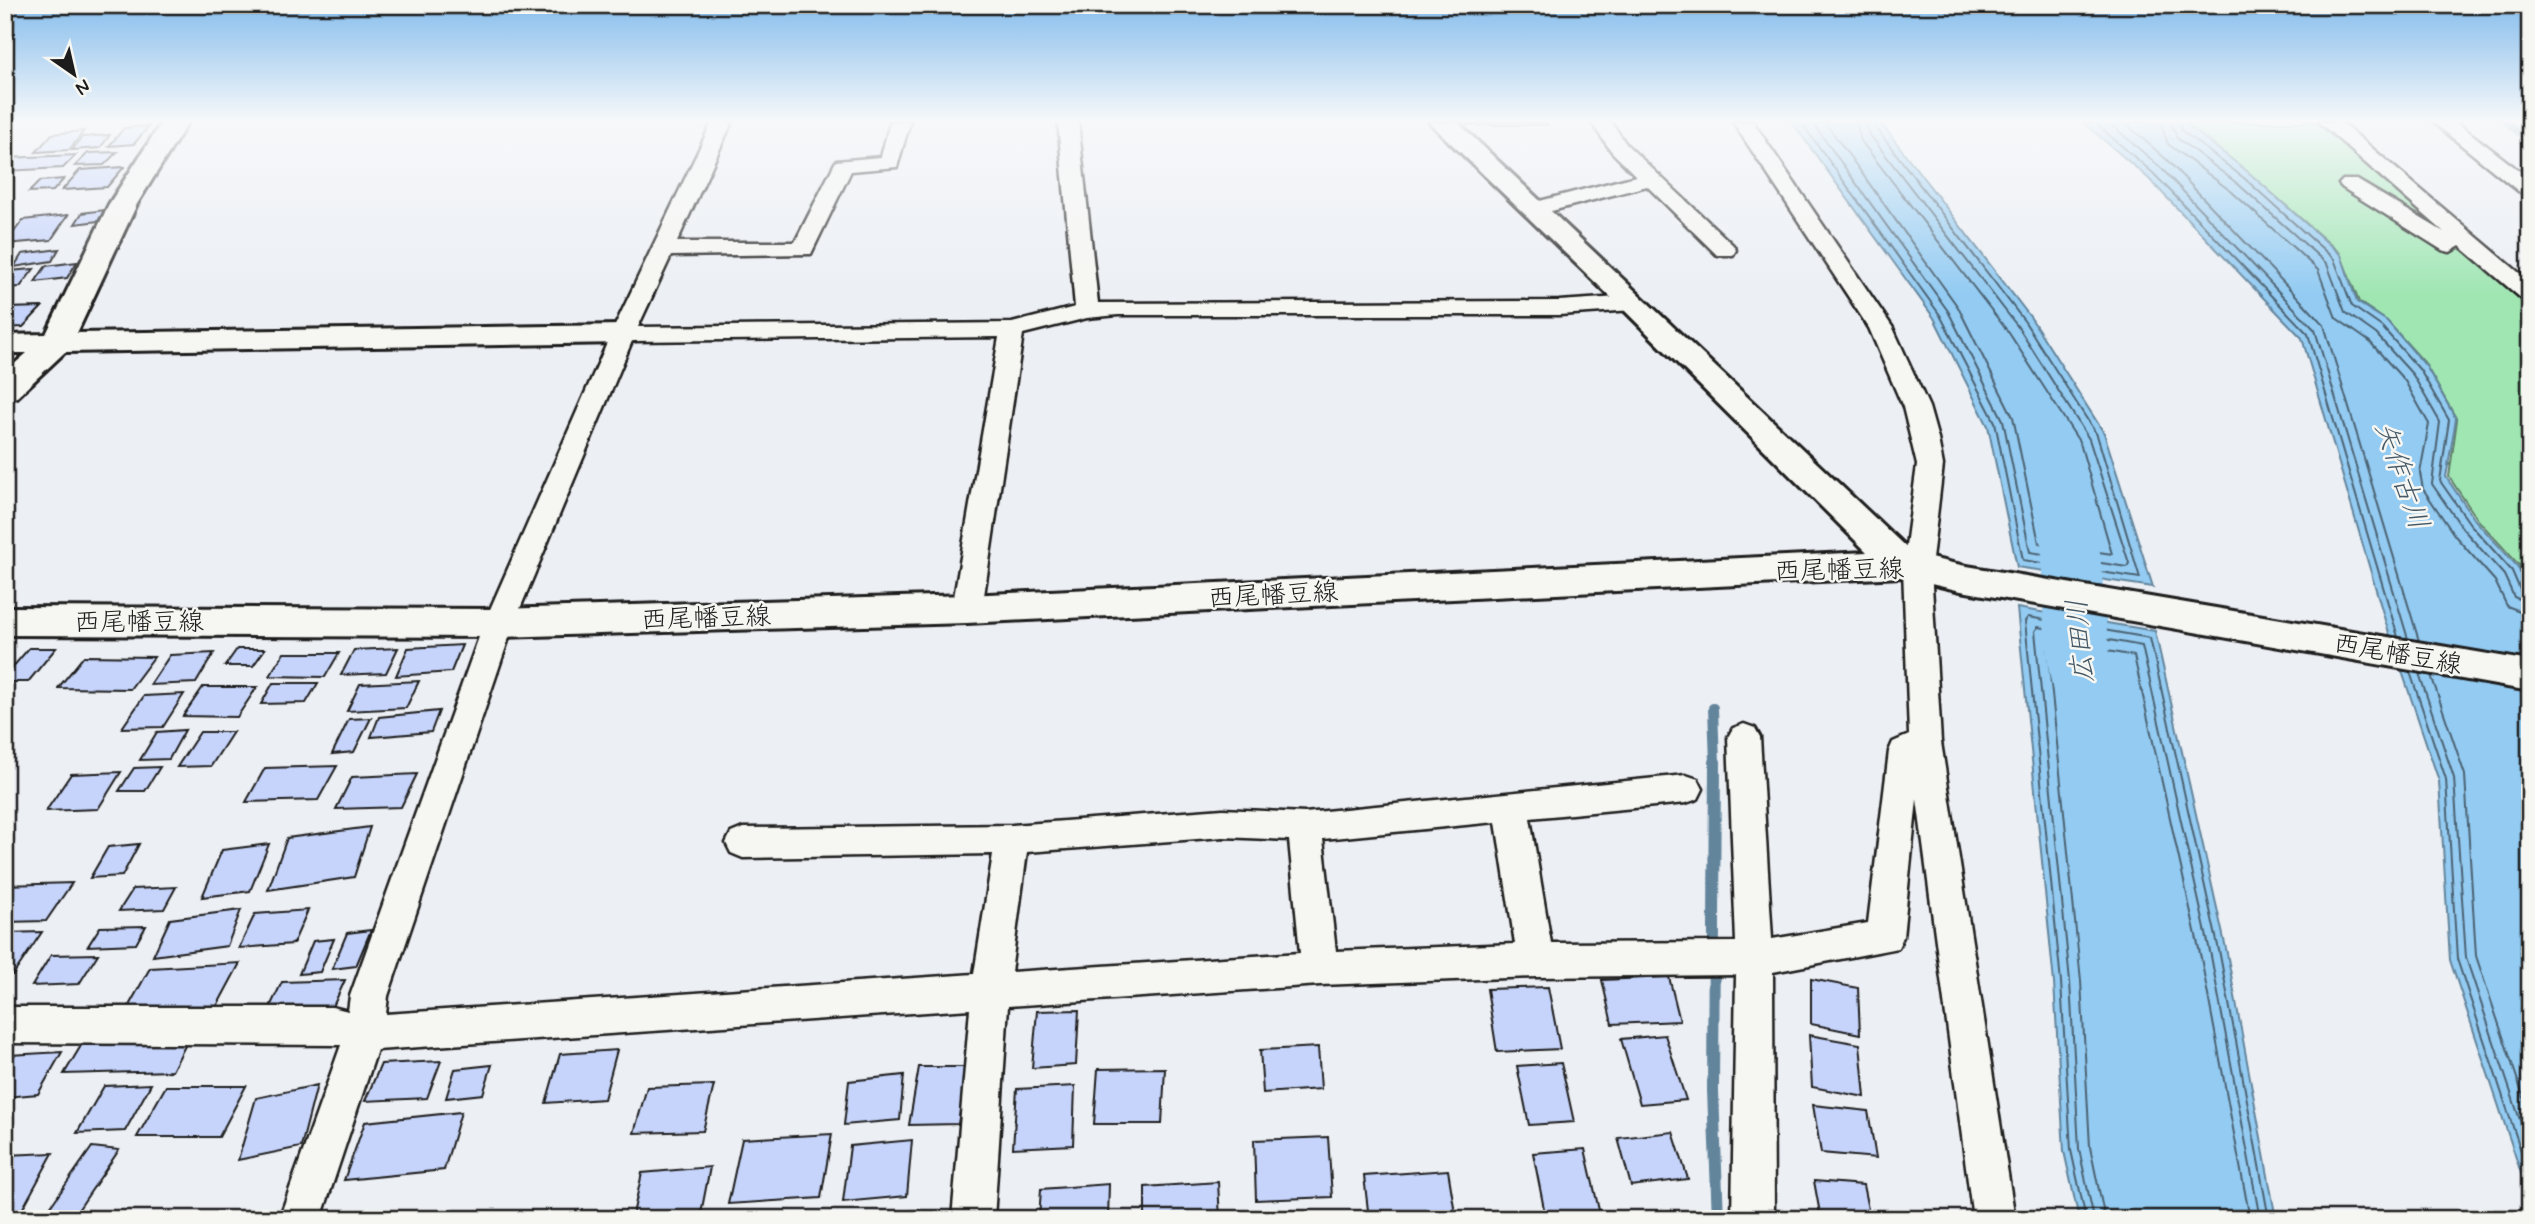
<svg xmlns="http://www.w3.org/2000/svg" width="2535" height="1224" font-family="Mynerve,'Klee One',sans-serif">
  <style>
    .green { fill: #a0e6b3; stroke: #5e8168; stroke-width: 2 }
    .water { fill: #93cbf2; stroke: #63859c; stroke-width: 2 }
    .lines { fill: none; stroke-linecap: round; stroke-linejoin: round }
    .shore { stroke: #4c6272; stroke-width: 2 }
    .stream-far2 { stroke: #63859c; stroke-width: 7 }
    .stream-far1 { stroke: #63859c; stroke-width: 10 }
    .stream { stroke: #63859c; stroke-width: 12 }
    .river { fill: #93cbf2; fill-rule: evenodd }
    .building { fill: #c6d4fb; stroke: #1c1c1c; stroke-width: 2 }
    .street-casing { stroke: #1c1c1c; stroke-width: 5 }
    .secondary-casing { stroke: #1c1c1c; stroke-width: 6 }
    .street { fill: #f6f6f2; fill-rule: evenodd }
    .secondary { fill: #f6f6f2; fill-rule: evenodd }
    .labels { text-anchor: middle; stroke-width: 5; stroke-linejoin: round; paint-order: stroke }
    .street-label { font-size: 26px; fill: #1c1c1c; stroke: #f6f6f2 }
    .water-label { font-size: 28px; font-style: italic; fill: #465967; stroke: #f6f6f2 }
  </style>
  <rect width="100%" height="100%" fill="#eceff4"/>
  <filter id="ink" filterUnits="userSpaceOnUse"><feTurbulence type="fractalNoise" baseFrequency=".0143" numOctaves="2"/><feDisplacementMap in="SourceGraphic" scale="14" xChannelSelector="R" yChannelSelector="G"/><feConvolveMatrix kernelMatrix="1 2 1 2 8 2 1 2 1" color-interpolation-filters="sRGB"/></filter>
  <g filter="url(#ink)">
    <path class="green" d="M2184 122H2319L2530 296V590L2519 565 2478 520 2449 477 2457 420 2424 362 2387 321 2359 302 2340 253 2248 172Z"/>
    <g class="water">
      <path d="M1792 122H1880L1885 128 2031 318 2104 433 2153 587 2017 567 1988 426 1934 318Z"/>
      <path d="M2083 122H2183L2248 172 2341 255 2357 302 2387 321 2426 366 2456 419 2446 477 2475 520 2518 567 2530 595V1200L2450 960 2439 781 2387 627 2302 338 2148 178Z"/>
      <path d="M2017 608 2155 631 2227 953 2276 1219H2079L2064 1151 2054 983Z"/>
    </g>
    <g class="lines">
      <g class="shore">
        <path d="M1801 122 1940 315 1995 422 2023 560 2140 578 2097 435 2025 322 1877 129 1875 122"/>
        <path d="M1812 122 1948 311 2003 420 2030 552 2127 567 2129 563 2089 439 2018 327 1870 135 1866 122"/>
        <path d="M1825 122 1958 307 2013 417 2039 543 2112 554 2080 443 2009 333 1861 141 1856 122"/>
        <path d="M2094 122 2153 173 2308 334 2398 637"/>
        <path d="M2108 122 2160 167 2315 330 2408 639"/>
        <path d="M2124 122 2167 160 2324 325 2419 641"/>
        <path d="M2160 122 2168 144 2232 192 2318 270 2336 318 2370 342 2405 381 2429 424 2420 473 2423 489 2455 536 2495 581 2507 606 2530 615"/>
        <path d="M2171 122 2177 138 2238 184 2327 264 2345 312 2376 334 2413 375 2440 422 2432 484 2463 529 2504 575 2514 597 2530 604"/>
        <path d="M2179 122 2182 131 2244 178 2334 259 2352 306 2382 327 2420 370 2449 420 2440 481 2470 524 2512 571 2521 592 2530 595"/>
        <path d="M2410 672 2446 779 2457 959 2530 1178"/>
        <path d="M2419 673 2454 778 2466 958 2530 1150"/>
        <path d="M2431 675 2465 775 2476 956 2530 1117"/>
        <path d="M2086 1219 2071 1150 2061 982 2025 621 2028 617 2150 638 2220 955 2269 1219"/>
        <path d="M2094 1219 2079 1149 2070 981 2035 631 2038 627 2142 646 2211 956 2260 1219"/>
        <path d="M2105 1219 2090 1147 2081 981 2047 644 2050 640 2134 656 2201 958 2250 1219"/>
      </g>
      <path class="stream-far2" d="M2506 122 2530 141"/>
      <path class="stream-far1" d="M1713 708 1715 763"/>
      <path class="stream" d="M1715 762 1713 1091 1718 1219"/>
      <path class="river" d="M2068 478 2087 483 2095 496 2110 666 2117 700 2107 717 2085 724 2063 717C2038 671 2043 552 2041 496L2049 483Z"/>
    </g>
    <g class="building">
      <path d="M1462 122H1545L1547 125H1464Z"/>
      <path d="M149 126 134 144 109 146 124 128Z"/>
      <path d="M84 131 69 150 36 152 52 134Z"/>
      <path d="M110 135 100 148 72 150 82 137Z"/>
      <path d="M117 152 104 165 75 166 88 153Z"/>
      <path d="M76 155 63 168 5 171V158Z"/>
      <path d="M124 167 107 187 62 190 80 170Z"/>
      <path d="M64 179 53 191 29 192 40 181Z"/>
      <path d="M105 210 98 221 75 224 82 213Z"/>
      <path d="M68 215 51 240 5 244 23 220Z"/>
      <path d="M59 249 52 261 14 267 22 254Z"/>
      <path d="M77 262 67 278 35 282 46 266Z"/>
      <path d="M34 269 20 287 5 288V275L9 271Z"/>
      <path d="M42 307 23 327 5 328V308Z"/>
      <path d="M462 645 451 672 396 676 408 648Z"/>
      <path d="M29 648H56L28 682H5V676Z"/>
      <path d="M398 648 386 673 341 675 354 650Z"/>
      <path d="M237 649H265L253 666H225Z"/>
      <path d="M214 653 196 683 150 685 170 655Z"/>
      <path d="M284 653H339L325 677 269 676Z"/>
      <path d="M84 656 154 657 130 689 58 688Z"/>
      <path d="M419 681 406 708 347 711 360 684Z"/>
      <path d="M273 683H318L306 703 261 704Z"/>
      <path d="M203 687H257L237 717 183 716Z"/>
      <path d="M184 694 163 727 122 728 144 696Z"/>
      <path d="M439 711 431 732 371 737 379 717Z"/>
      <path d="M371 718 354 752 332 754 349 719Z"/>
      <path d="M185 730 169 759 140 760 157 732Z"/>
      <path d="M200 732H233L211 766 177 767Z"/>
      <path d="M337 766 318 800 246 802 265 768Z"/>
      <path d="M160 767 145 791H119L134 768Z"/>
      <path d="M121 772 98 809 46 811 71 774Z"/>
      <path d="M417 774 401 807 336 809 352 777Z"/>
      <path d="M370 827 354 877 268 890 287 838Z"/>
      <path d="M139 844 122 876 90 878 108 847Z"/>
      <path d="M269 844 250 891 202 897 222 850Z"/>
      <path d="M72 883 46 921 5 922V885Z"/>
      <path d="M176 887 164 909 119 911 133 889Z"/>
      <path d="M241 910 227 946 153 956 170 919Z"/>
      <path d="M308 910 293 944 239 948 255 914Z"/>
      <path d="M146 926 136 944 88 946 100 927Z"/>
      <path d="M371 930 356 966 332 969 347 933Z"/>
      <path d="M42 932 13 975H5V933Z"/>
      <path d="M334 939 320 972 299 974 313 941Z"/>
      <path d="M98 954 79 984 32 986 51 955Z"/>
      <path d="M240 963 217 1006 126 1011 150 968Z"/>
      <path d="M1669 977 1680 1021 1612 1024 1602 980Z"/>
      <path d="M1811 979 1858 988 1860 1034 1811 1024Z"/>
      <path d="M345 980 331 1011 267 1013 282 982Z"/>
      <path d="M1548 987 1560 1049 1497 1052 1487 989Z"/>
      <path d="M1079 1010 1076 1065 1032 1068 1037 1011Z"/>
      <path d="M1665 1035 1686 1100 1640 1104 1621 1039Z"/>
      <path d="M1809 1035 1860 1044 1865 1097 1812 1087Z"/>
      <path d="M187 1042 172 1071 64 1074 82 1044Z"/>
      <path d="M1318 1047 1321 1089 1263 1093 1260 1050Z"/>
      <path d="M617 1050 604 1099 546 1103 560 1054Z"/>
      <path d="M62 1052 38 1094 5 1097V1061L9 1055Z"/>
      <path d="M441 1061 427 1098 365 1101 381 1064Z"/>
      <path d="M1561 1063 1574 1122 1529 1125 1517 1066Z"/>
      <path d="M492 1065 483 1094 446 1098 455 1069Z"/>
      <path d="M919 1067H967L958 1124 909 1125Z"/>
      <path d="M1165 1068 1162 1124H1094L1098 1069Z"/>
      <path d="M904 1075 900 1120 844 1125 849 1081Z"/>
      <path d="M151 1084 125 1131 77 1133 104 1086Z"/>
      <path d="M317 1085 301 1147 238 1160 256 1098Z"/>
      <path d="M714 1085 703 1131 634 1133 647 1087Z"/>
      <path d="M166 1086H246L219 1137H137Z"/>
      <path d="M1075 1086 1073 1145 1013 1148 1017 1089Z"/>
      <path d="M1813 1105 1868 1111 1876 1158 1821 1153Z"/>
      <path d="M461 1112 444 1170 344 1180 365 1122Z"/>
      <path d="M1673 1132 1688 1179 1631 1186 1618 1138Z"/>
      <path d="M832 1134 821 1198 728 1204 742 1139Z"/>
      <path d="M1328 1137 1332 1197 1256 1200 1254 1140Z"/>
      <path d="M912 1140 907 1196 843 1202 850 1146Z"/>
      <path d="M92 1147 119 1150 72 1219 43 1217Z"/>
      <path d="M1585 1149 1601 1219H1546L1533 1153Z"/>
      <path d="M53 1153 17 1219H5V1155Z"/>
      <path d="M710 1167 700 1219H632L642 1173Z"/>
      <path d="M1448 1170 1456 1219H1369L1364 1176Z"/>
      <path d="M1814 1181 1863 1185 1870 1219H1821Z"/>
      <path d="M1218 1182 1220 1219H1145V1187Z"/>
      <path d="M1109 1184 1108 1219H1039L1041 1189Z"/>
      <path d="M918 1210 917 1219H839L840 1217Z"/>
      <path d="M268 1212 265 1219H172L173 1216Z"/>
    </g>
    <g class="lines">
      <g class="street-casing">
        <g id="street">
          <path d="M712 122H732L677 242H795L836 161 881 157 890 122H910L897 167 851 171 811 254 671 256 638 327 1012 323 1075 307 1058 122H1078L1098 303 1559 301 1634 296 1642 298 1646 303 1642 308 1634 310 1559 315H1118L1087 318 1023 334 982 609 977 617 967 620 957 617 952 609 999 337 632 341 514 623 388 996 386 1014 974 974 993 854 743 858 731 853 726 843 731 833 743 828 1012 825 1223 809 1305 813 1686 775 1698 779 1703 789 1698 799 1686 803 1530 818 1551 943 1736 942 1728 737 1733 728 1744 724 1755 728 1760 737 1772 939 1868 923 1889 751 1893 742 1909 735 1903 568 1917 465 1903 407 1869 328 1733 122H1753L1893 328 1929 407 1938 439 1943 465 1931 568 1941 742 2015 1219H1973L1917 799 1903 937 1898 948 1773 972 1774 1219H1732L1736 975 1536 977 1320 985 1008 1006 994 1219H952L970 1009 377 1050 321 1219H279L341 1045 5 1043V1007H332L348 1011 350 996 484 623 611 334ZM1496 822 1515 944 1336 951 1323 839ZM1223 837 1289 840 1300 953 1011 972 1027 852Z"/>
          <path d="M1591 122H1611L1626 144 1733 245 1736 250 1733 255H1717L1647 186 1536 215 1528 214 1525 209 1528 204 1636 176 1612 152Z"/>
          <path d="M2319 122H2341L2530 282V301L2522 299 2460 246 2450 252 2442 250 2343 188 2339 184 2343 180H2357L2444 232Z"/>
          <path d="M2433 122H2456L2530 179V195L2522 194Z"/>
        </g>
      </g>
      <g class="secondary-casing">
        <g id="secondary">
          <path d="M162 122H188L137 204 77 333 623 325 634 327 639 334 634 341 623 343 65 352 17 397 5 400V372L27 353H5V335L46 334 109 204Z"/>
          <path d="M1429 122H1457L1913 554 1961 565 2530 661V691L1961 591 1901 577 967 623 499 637 5 635V607L499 609 967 595 1867 552 1623 309Z"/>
        </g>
      </g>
      <use href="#street" class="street"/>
      <use href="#secondary" class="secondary"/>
    </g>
  </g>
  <linearGradient id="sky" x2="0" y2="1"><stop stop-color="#86bdec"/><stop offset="0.41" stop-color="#f6f8fa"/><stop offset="1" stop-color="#f6f8fa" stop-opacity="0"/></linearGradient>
  <rect width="2535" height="294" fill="url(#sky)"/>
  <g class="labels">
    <g class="street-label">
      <text transform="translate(1839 569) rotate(-1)" y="9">西尾幡豆線</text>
      <text transform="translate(1273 594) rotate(-3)" y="9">西尾幡豆線</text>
      <text transform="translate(706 617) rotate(-2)" y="9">西尾幡豆線</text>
      <text x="139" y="630">西尾幡豆線</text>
      <text transform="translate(2398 653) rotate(10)" y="9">西尾幡豆線</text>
    </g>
    <g class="water-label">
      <text transform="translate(2403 475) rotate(71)" y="10">矢作古川</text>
      <text transform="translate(2079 641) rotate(-95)" y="10">広田川</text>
    </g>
  </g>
  <rect width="2535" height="1224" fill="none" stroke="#f6f6f2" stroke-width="28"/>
  <rect x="14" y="14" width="2507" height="1196" fill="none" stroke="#1c1c1c" stroke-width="2.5" filter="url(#ink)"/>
  <g transform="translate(74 74) rotate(146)" stroke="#f6f6f2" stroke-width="5" paint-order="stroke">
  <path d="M0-5L12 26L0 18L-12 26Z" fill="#1c1c1c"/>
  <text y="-10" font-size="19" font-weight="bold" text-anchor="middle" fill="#1c1c1c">N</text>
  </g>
</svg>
